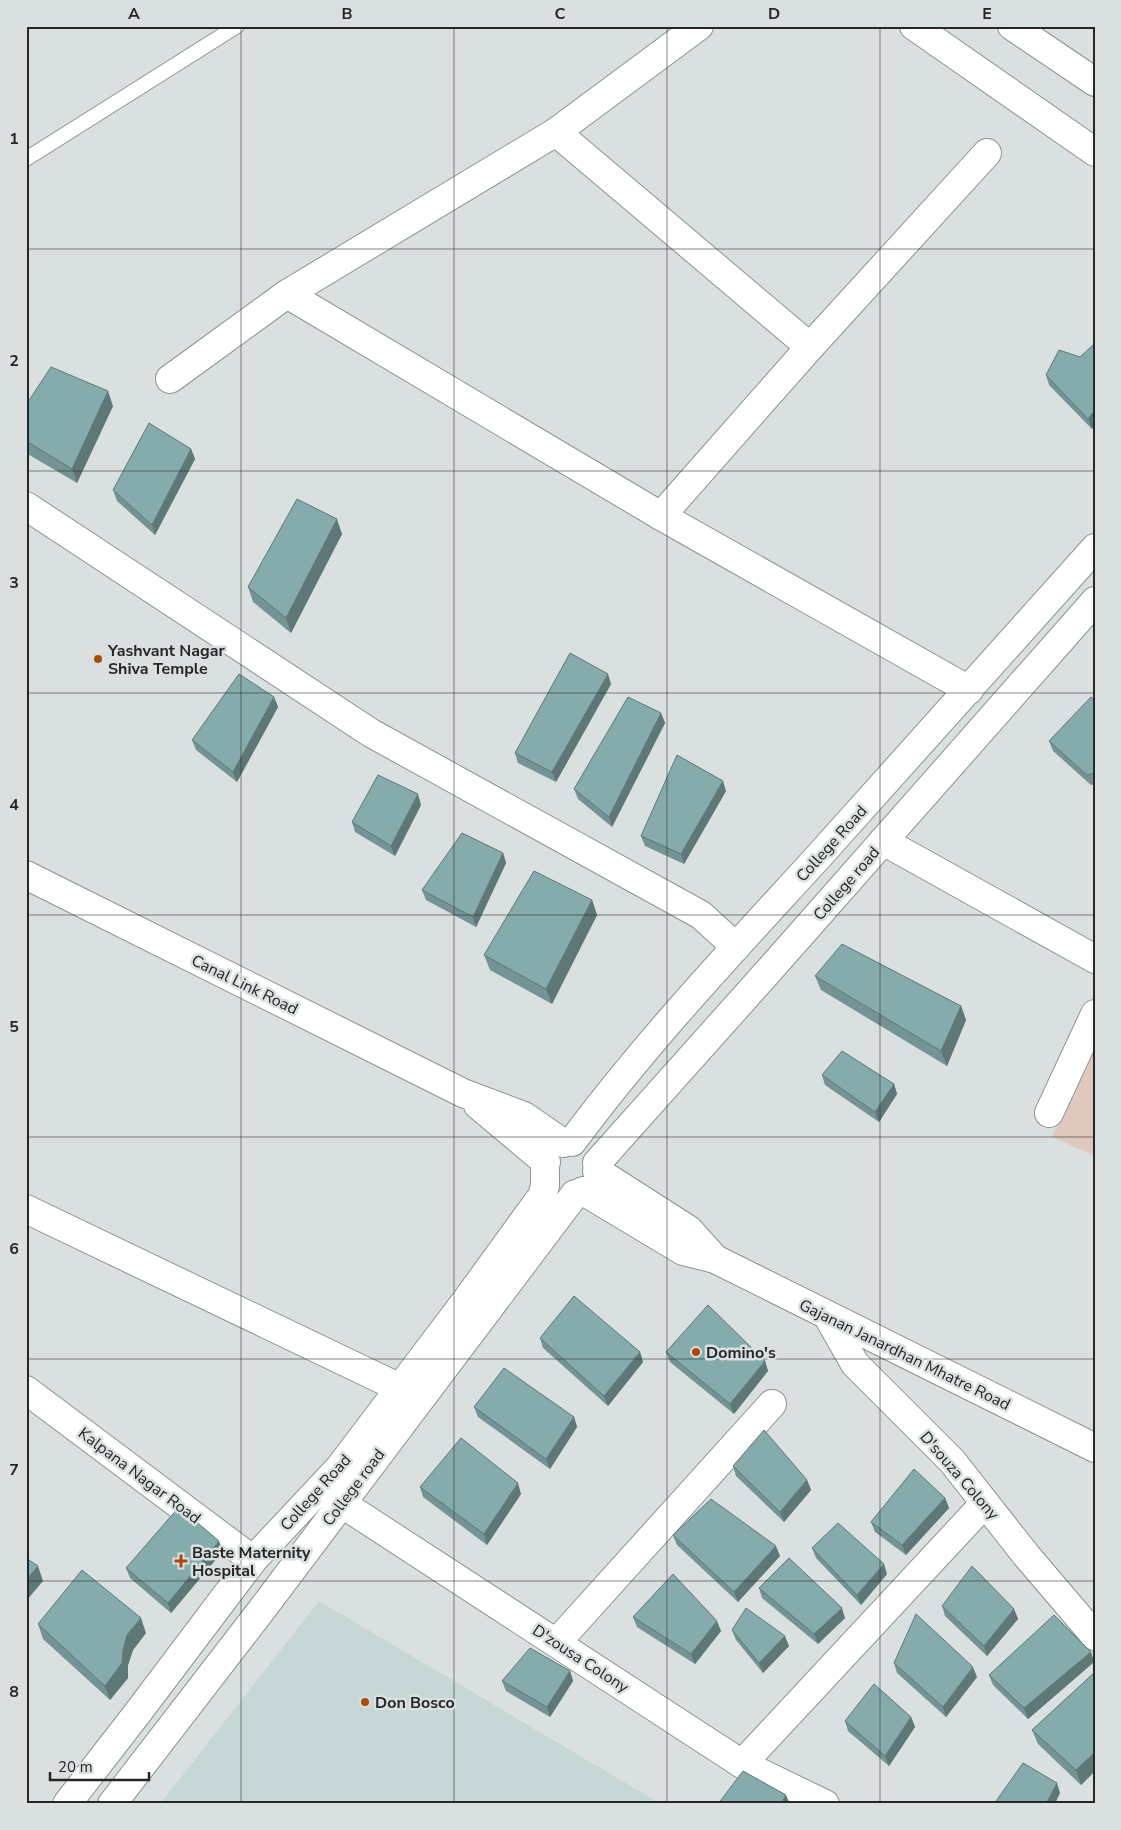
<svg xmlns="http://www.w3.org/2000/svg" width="1121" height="1830" font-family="'Nunito Sans',sans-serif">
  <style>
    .built { fill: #c7d6d6 }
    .green { fill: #dfc9bf }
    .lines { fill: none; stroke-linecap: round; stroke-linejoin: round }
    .service-casing { stroke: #8d9292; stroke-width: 16 }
    .minor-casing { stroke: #8d9292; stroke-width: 30 }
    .tertiary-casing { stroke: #8d9292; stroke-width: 30 }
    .secondary-casing { stroke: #8d9292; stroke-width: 30 }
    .service { stroke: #fff; stroke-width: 14 }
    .minor { stroke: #fff; stroke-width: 28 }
    .tertiary { stroke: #fff; stroke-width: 28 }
    .secondary { stroke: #fff; stroke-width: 28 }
    .wall { fill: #739394 }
    .shaded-wall { fill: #5e7878 }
    .building { fill: #86abac; stroke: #5e7878 }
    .grid { fill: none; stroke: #252727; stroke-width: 1; stroke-opacity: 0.55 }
    .poi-dot { fill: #ab490c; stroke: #dae0e0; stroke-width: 2 }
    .labels { text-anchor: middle; stroke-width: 5; stroke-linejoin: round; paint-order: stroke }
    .poi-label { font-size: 16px; font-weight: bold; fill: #252727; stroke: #dae0e0; text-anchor: start }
    .street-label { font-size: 16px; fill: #252727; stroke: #dae0e0 }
    .neatline { fill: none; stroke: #252727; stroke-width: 2 }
    .grid-label { font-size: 16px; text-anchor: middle; font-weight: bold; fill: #252727 }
  </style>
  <rect width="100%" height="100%" fill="#dae0e0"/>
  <path class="built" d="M319 1601 661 1804H160Z"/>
  <path class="green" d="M1095 1047V1156L1052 1137Z"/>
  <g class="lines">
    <g class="service-casing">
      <path id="service" d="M26 159 237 26"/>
    </g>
    <g class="minor-casing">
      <g id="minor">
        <path d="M556 132 810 347"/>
        <path d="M287 294 556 132 699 26"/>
        <path d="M170 379 287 294 661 516 969 690"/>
        <path d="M26 506 371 733 701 915 736 947"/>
        <path d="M661 516 810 347 987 153"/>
        <path d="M883 841 1095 959"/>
        <path d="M1049 1113 1095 1014"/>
        <path d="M26 1209 400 1388"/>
        <path d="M827 1315 855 1364 952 1461 1026 1555 1095 1636"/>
        <path d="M26 1390 253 1560"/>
        <path d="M341 1503 742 1764 825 1804"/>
        <path d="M557 1642 772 1404"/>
        <path d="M742 1764 985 1503"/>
      </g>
    </g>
    <g class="tertiary-casing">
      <g id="tertiary">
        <path d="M26 875 463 1093 524 1116 563 1143"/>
        <path d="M478 1105 546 1162"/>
        <path d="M597 1171 689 1230 715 1259"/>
        <path d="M583 1191 683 1251 715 1259 1095 1448"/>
      </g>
    </g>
    <g class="secondary-casing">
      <g id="secondary">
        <path d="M914 26 1095 152"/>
        <path d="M1012 26 1095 82"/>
        <path d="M572 1142C647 1041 734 949 819 856 911 754 1003 651 1095 548"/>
        <path d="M597 1163 773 966 1095 601"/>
        <path d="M67 1804 136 1715 253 1560 340 1467 465 1302 542 1196 545 1186V1171"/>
        <path d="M112 1804 260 1612 575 1194"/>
      </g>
    </g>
    <use href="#service" class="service"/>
    <use href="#minor" class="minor"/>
    <use href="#tertiary" class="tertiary"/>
    <use href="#secondary" class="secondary"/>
  </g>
  <g class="wall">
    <path d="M1095 344V425L1092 429 1049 385 1046 375 1080 357Z"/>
    <path d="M26 405 113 406 77 483 26 453Z"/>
    <path d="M191 449 195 459 155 535 117 501 113 490Z"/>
    <path d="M342 534 291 633 253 602 248 587Z"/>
    <path d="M611 684 556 782 518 763 515 753Z"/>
    <path d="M274 697 278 707 237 782 196 750 192 740Z"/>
    <path d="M1095 700V784L1091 785 1053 751 1049 741Z"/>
    <path d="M661 713 665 723 612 827 578 799 574 789Z"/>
    <path d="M726 791 684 864 645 846 641 836Z"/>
    <path d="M421 805 395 856 355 832 352 822Z"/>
    <path d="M503 853 506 863 476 927 426 900 422 890Z"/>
    <path d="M592 900 597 915 552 1004 490 970 484 955Z"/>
    <path d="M815 976 961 1006 966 1020 947 1066 821 990Z"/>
    <path d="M822 1075 894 1084 897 1094 879 1122 825 1085Z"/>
    <path d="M540 1338 640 1352 643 1362 608 1406 543 1348Z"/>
    <path d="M666 1352 765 1361 768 1371 734 1414 670 1362Z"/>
    <path d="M474 1407 574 1417 577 1427 550 1469 478 1417Z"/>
    <path d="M733 1466 807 1480 811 1490 784 1522 736 1476Z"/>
    <path d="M420 1487 521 1494 487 1545 423 1497Z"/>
    <path d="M945 1498 949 1508 906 1555 875 1532 871 1522Z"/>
    <path d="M673 1535 780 1556 738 1602 677 1545Z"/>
    <path d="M812 1548 887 1574 861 1605 816 1558Z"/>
    <path d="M223 1551 171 1613 130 1578 126 1568Z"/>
    <path d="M759 1588 845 1618 818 1644 762 1598Z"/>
    <path d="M942 1606 1014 1609 1018 1619 987 1656 945 1616Z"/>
    <path d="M633 1617 721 1631 695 1664 637 1627Z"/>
    <path d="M38 1624 146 1633 133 1650 128 1665V1678L110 1700 43 1639Z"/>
    <path d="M732 1630 789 1646 763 1673 736 1640Z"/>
    <path d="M1091 1652 1094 1662 1028 1719 993 1685 989 1675Z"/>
    <path d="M894 1663 977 1677 946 1717 897 1673Z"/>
    <path d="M570 1671 573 1681 550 1717 506 1691 502 1681Z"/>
    <path d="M1095 1672V1771L1081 1785 1038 1744 1032 1730Z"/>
    <path d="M911 1717 915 1727 889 1766 848 1731 845 1721Z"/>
  </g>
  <g class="shaded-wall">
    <path d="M108 391 113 406 77 483 72 469Z"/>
    <path d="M1095 410V425L1092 429 1088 419Z"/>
    <path d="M191 449 195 459 155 535 152 525Z"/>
    <path d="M337 519 342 534 291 633 286 618Z"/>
    <path d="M608 674 611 684 556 782 552 772Z"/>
    <path d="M274 697 278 707 237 782 233 772Z"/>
    <path d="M661 713 665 723 612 827 609 817Z"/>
    <path d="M723 781 726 791 684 864 681 854Z"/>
    <path d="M418 794 421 805 395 856 391 846Z"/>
    <path d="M503 853 506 863 476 927 473 917Z"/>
    <path d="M592 900 597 915 552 1004 546 989Z"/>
    <path d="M961 1006 966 1020 947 1066 941 1051Z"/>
    <path d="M894 1084 897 1094 879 1122 875 1112Z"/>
    <path d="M640 1352 643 1362 608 1406 604 1396Z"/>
    <path d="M765 1361 768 1371 734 1414 730 1404Z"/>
    <path d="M574 1417 577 1427 550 1469 546 1459Z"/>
    <path d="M807 1480 811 1490 784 1522 780 1512Z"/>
    <path d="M518 1483 521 1494 487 1545 484 1534Z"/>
    <path d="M945 1498 949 1508 906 1555 902 1545Z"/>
    <path d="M219 1541 223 1551 171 1613 168 1603Z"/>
    <path d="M776 1546 780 1556 738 1602 734 1592Z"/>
    <path d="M884 1564 887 1574 861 1605 857 1595Z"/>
    <path d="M38 1566 43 1581 26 1601V1580Z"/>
    <path d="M842 1608 845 1618 818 1644 814 1634Z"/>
    <path d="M1014 1609 1018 1619 987 1656 984 1646Z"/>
    <path d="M141 1618 146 1633 133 1650 128 1665V1678L110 1700 105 1686 123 1650 127 1635Z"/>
    <path d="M717 1621 721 1631 695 1664 691 1654Z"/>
    <path d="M785 1636 789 1646 763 1673 759 1663Z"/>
    <path d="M1091 1652 1094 1662 1028 1719 1024 1708Z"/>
    <path d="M973 1667 977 1677 946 1717 943 1707Z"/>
    <path d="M570 1671 573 1681 550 1717 547 1707Z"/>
    <path d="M911 1717 915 1727 889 1766 885 1756Z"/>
    <path d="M1095 1752V1771L1081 1785 1076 1770Z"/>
    <path d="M1057 1783 1060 1793 1055 1804H1046Z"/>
    <path d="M786 1795 790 1804H781Z"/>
  </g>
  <g class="building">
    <path d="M1094 344 1095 410 1088 419 1046 375 1059 350 1080 357Z"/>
    <path d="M51 367 108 391 72 469 26 441V405Z"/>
    <path d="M149 423 191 449 152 525 113 490Z"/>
    <path d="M297 499 337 519 286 618 248 587Z"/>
    <path d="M570 653 608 674 552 772 515 753Z"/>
    <path d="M239 674 274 697 233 772 192 740Z"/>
    <path d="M628 697 661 713 609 817 574 789Z"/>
    <path d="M1091 697 1095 700V773L1087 775 1049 741Z"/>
    <path d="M677 755 723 781 681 854 641 836Z"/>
    <path d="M378 775 418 794 391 846 352 822Z"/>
    <path d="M462 833 503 853 473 917 422 890Z"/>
    <path d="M534 871 592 900 546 989 484 955Z"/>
    <path d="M842 944 961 1006 941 1051 815 976Z"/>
    <path d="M842 1051 894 1084 875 1112 822 1075Z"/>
    <path d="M574 1296 640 1352 604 1396 540 1338Z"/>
    <path d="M708 1305 765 1361 730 1404 666 1352Z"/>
    <path d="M504 1368 574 1417 546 1459 474 1407Z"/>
    <path d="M764 1430 807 1480 780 1512 733 1466Z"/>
    <path d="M461 1438 518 1483 484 1534 420 1487Z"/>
    <path d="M914 1469 945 1498 902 1545 871 1522Z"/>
    <path d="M711 1499 776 1546 734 1592 673 1535Z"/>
    <path d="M179 1507 219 1541 168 1603 126 1568Z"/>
    <path d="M838 1523 884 1564 857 1595 812 1548Z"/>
    <path d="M26 1558 38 1566 26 1580Z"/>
    <path d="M789 1558 842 1608 814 1634 759 1588Z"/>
    <path d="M972 1566 1014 1609 984 1646 942 1606Z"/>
    <path d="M82 1570 141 1618 127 1635 123 1650 122 1663 105 1686 38 1624Z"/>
    <path d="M673 1574 717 1621 691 1654 633 1617Z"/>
    <path d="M746 1608 785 1636 759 1663 732 1630Z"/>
    <path d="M916 1614 973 1667 943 1707 894 1663Z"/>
    <path d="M1054 1615 1091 1652 1024 1708 989 1675Z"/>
    <path d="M530 1648 570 1671 547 1707 502 1681Z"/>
    <path d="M1095 1672V1752L1076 1770 1032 1730Z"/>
    <path d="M874 1684 911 1717 885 1756 845 1721Z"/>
    <path d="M1023 1763 1057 1783 1046 1804H994Z"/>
    <path d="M743 1771 786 1795 781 1804H718Z"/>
  </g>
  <path class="grid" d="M241 26V1804M454 26V1804M667 26V1804M880 26V1804M26 249H1095M26 471H1095M26 693H1095M26 915H1095M26 1137H1095M26 1359H1095M26 1581H1095"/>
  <g class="poi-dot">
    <circle cx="98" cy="659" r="5"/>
    <circle cx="696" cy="1352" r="5"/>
    <path d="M178.5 1553.5h5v5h5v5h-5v5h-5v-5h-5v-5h5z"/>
    <circle cx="365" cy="1702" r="5"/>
  </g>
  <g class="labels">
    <g class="poi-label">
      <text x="108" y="656">Yashvant Nagar<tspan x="108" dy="18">Shiva Temple</tspan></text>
      <text x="706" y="1358">Domino's</text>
      <text x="192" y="1558">Baste Maternity<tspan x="192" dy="18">Hospital</tspan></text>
      <text x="375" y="1708">Don Bosco</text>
    </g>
    <g class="street-label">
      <text transform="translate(831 843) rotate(-48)" y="6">College Road</text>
      <text transform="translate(846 883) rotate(-49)" y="6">College road</text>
      <text transform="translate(245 984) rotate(26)" y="6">Canal Link Road</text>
      <text transform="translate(905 1354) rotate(26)" y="6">Gajanan Janardhan Mhatre Road</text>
      <text transform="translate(140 1475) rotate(37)" y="6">Kalpana Nagar Road</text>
      <text transform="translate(960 1475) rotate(49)" y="6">D'souza Colony</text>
      <text transform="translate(353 1487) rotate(-53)" y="6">College road</text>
      <text transform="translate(315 1492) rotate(-48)" y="6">College Road</text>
      <text transform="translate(581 1658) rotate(33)" y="6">D'zousa Colony</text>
    </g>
  </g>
  <rect width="1121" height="1830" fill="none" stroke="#dae0e0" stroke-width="55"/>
  <path d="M50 1772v8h99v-8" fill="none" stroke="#252727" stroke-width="2.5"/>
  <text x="58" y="1772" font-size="15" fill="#252727" stroke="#dae0e0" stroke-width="4" paint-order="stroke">20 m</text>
  <rect x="28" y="28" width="1066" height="1774" class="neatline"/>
  <g class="grid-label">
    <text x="134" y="19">A</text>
    <text x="347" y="19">B</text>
    <text x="560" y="19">C</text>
    <text x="774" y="19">D</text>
    <text x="987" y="19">E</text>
    <text x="14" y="144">1</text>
    <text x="14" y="366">2</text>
    <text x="14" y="588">3</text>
    <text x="14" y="810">4</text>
    <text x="14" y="1032">5</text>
    <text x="14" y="1254">6</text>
    <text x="14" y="1475">7</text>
    <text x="14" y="1697">8</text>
  </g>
</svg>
